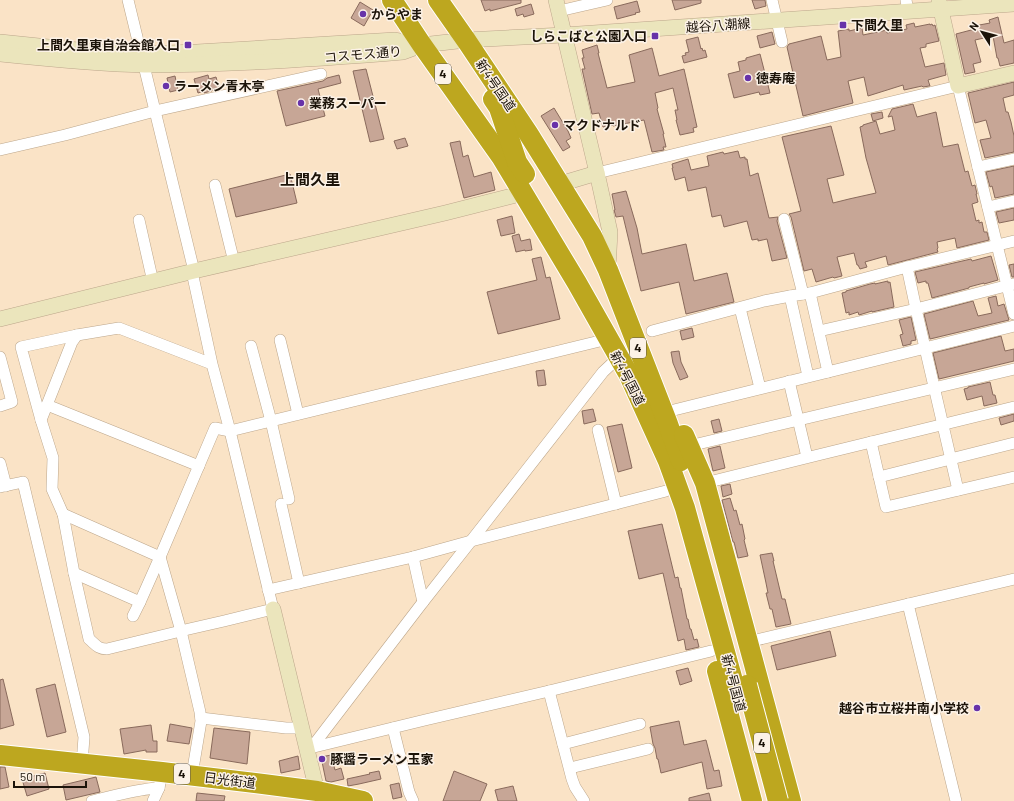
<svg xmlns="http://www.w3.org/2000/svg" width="1014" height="801" font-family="Barlow,'Noto Sans JP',sans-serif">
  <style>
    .building { fill: #c7a696; stroke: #896a5c }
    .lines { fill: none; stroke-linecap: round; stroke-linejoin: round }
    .street-casing { stroke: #bca68b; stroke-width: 12 }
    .secondary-casing { stroke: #bca68b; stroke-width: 16 }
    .highway-casing { stroke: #fff; stroke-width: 22 }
    .street { stroke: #fff; stroke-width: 11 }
    .secondary { stroke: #ebe5bc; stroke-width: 15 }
    .highway { stroke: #bda71f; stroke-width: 20 }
    .highway-bridge-casing { stroke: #fff; stroke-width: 22; stroke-linecap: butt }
    .highway-bridge { stroke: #bda71f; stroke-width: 20 }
    .poi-dot { fill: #6732a9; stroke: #fcf2e7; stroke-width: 1.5 }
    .labels { text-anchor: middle; stroke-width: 3; stroke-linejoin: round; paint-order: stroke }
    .shield { fill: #fcf2e7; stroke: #5e564c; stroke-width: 1 }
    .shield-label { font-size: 12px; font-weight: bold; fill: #1b1309 }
    .poi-label { font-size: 13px; font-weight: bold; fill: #1b1309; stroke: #fcf2e7; text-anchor: start }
    .street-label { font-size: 13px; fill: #1b1309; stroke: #fcf2e7 }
    .quarter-label { font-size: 15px; font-weight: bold; fill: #1b1309; stroke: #fcf2e7 }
  </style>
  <rect width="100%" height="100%" fill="#fae3c6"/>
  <g class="building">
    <path d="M481 0H521V3L490 11V9L485 11Z"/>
    <path d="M672 0H701V3L675 10Z"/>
    <path d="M752 0H765L766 6 755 9Z"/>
    <path d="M637 1 640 12 635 13 636 14 617 19 614 7Z"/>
    <path d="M360 2 373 10 364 26 351 18Z"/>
    <path d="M531 4 534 14 524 17 523 14 517 16 515 9Z"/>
    <path d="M998 17 1004 43 1014 40V63L1000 66 998 58H997L993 36 975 40 981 62 973 64 975 72 965 74 956 34 975 29 974 26 990 23 989 20Z"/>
    <path d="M914 23 915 27 930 24V25L932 24 933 26 935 25 939 41 926 44V47L920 48 925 67 944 63 946 75 928 80 930 86H929L923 87 922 86 904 90 903 85 868 96 864 77 848 81 853 103 803 116 787 47 789 44 821 36 827 60 841 57 838 31 849 29V31L862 28 863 35 887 30V33L907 29 906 25Z"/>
    <path d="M772 32 775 44 760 48 757 36Z"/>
    <path d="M698 37 701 49 702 48 703 51 705 50 707 57 684 63 682 56 686 55 685 53 689 52 686 40Z"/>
    <path d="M597 45 599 53H598L607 88 635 82 629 55 652 48 659 76 684 69 697 127 693 128 694 132 680 135 676 120H677L675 110H678L673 88 655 93 658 108 657 109 664 134H663L666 147H663L664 150 652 152 644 120 613 126 612 125 603 127 599 113 592 114 582 69H585L582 58H584L582 50Z"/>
    <path d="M760 54 770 93 760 95 759 92 734 98 728 74 740 71 738 62 746 60V58Z"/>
    <path d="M366 69 384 139 370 142 353 71Z"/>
    <path d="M208 75 209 79 216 77 219 88 212 89V91H211L204 93V91L198 93 194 79Z"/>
    <path d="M339 75 341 83 318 89 325 116 286 126 277 91 323 81 327 78Z"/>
    <path d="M175 76 178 90 170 92 167 78Z"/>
    <path d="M1014 82V95L1003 98 1006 112H1008L1011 122 1014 136V152L985 158 980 140 991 138 986 120 975 123 968 93Z"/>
    <path d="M913 104 917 117 936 112 943 147 958 144 965 172 968 171 972 186 975 185 977 194H976L978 202 972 204 976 221 979 220V223L982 222 984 232H987L989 240 957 248 955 238 937 242 938 248 937 249 938 252 888 265 886 256 865 262 867 267 860 269 858 265H857L854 253 837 257 842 276 834 278 833 277 816 282 812 269 804 271 791 217 789 214 801 211 782 137 831 126 844 175 827 179 833 203 849 199 876 193 866 158 860 127 863 126V125L876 121 880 134 895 130 892 116 888 117 892 109Z"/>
    <path d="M554 108 568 131 571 138 566 141 570 147 563 151 541 116Z"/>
    <path d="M882 112 883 118 873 121 871 114Z"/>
    <path d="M405 138 408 146 397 149 394 141Z"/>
    <path d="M460 141 463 157 468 155 474 177 491 172 495 190 464 198 450 143Z"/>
    <path d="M738 151 740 158 745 157V159H747L750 176 758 173 769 218 778 217 777 221 787 258 772 261 767 239 758 241V239L752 240 747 221 724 227 721 215 712 217 706 187 688 191 685 177 675 180 672 168H673L672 164 688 159 691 170 709 166 707 156 723 152 724 154Z"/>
    <path d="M1014 166V194L995 198 992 186 990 187 986 172Z"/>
    <path d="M290 174 297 203 236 217 229 189Z"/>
    <path d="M626 191 637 228 642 254 686 244 694 281 727 273 734 302 686 314 679 282 641 291 623 216 616 217 614 210H615L612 194Z"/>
    <path d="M1014 208V220L999 223 996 212Z"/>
    <path d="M512 216 515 233 501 236 497 220Z"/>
    <path d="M519 234 521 241 530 239 532 250 525 251V250L516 252 512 236Z"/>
    <path d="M991 256 998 280 984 284V283L969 287V288L932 298 928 283H926V281L918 283 915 272 971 259 972 261Z"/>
    <path d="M541 257 546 278 550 277 560 319 498 334 487 292 537 280 532 259Z"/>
    <path d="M1014 264V277H1012L1009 265Z"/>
    <path d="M888 281V283L890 282 894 307 872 312V311L859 315 858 312 849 315V312L846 313 842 293 846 292V291L870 284 875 283V284Z"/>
    <path d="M996 296 998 306 1004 304 1009 320 930 339 924 314 973 301 978 316 992 313 988 298Z"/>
    <path d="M911 317 916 340 911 341V344L903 346 900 335 903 334 899 320Z"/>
    <path d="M692 328 694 337 682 340 680 331Z"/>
    <path d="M1001 336 1005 351 1014 349V361L939 379 933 353Z"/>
    <path d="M679 351 681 362 688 377 680 380 673 363 671 352Z"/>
    <path d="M544 370 546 385 538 386 536 371Z"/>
    <path d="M990 382 993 395H995L997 403 984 406 982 396 967 400 964 389 968 388V387Z"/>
    <path d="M593 409 596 421 584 424 582 411Z"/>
    <path d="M1014 414V421L1001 425 999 418Z"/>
    <path d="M719 419 722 431 714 433 711 421Z"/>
    <path d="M622 424 632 468 618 472 607 427Z"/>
    <path d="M720 446 725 468 713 471 708 449Z"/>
    <path d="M730 484 732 494 723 497 721 486Z"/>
    <path d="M730 498 734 511 736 510 740 525 742 524 745 539 744 540 748 556 738 558 734 542H733L722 500Z"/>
    <path d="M662 524 675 578 678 577 680 588H681L687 619H688L690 629H691L694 640 697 639 699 647 686 650 684 639 678 641 663 573 639 579 628 531Z"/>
    <path d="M772 553 774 561H773L782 599H785L791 624 776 627 772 609H770L766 593H768L766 583 760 555Z"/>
    <path d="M830 631 836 656 777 670 771 646Z"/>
    <path d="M688 668 692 681 680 685 676 671Z"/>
    <path d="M3 679 14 725 0 729V680Z"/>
    <path d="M55 684 66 732 47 737 36 689Z"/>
    <path d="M679 721 684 745 706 740 714 771 719 770 722 786 707 789 702 762 661 773 658 759H657L655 748 653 744 650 727Z"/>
    <path d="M170 724 192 728 189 744 167 741Z"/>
    <path d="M151 725 153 741H157V752H146V750L124 754 120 729Z"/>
    <path d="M214 728 250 732 247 764 210 758Z"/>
    <path d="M331 755 335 770 341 768 344 779 331 782 326 781 321 757Z"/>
    <path d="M298 756 300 769 281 773 279 761Z"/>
    <path d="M0 767H5L9 787 0 789Z"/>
    <path d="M379 771 381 779 359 784 348 786 347 779 370 774 369 773Z"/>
    <path d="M454 771 487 784 480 801H443Z"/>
    <path d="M45 773 49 789 27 796 22 779Z"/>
    <path d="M96 777 100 792 66 800 63 785Z"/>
    <path d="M399 783 402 797 393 799 390 785Z"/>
    <path d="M513 786 517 801H498L495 790Z"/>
    <path d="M197 793 225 796 224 801H196Z"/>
    <path d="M709 793 711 801H689V798Z"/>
  </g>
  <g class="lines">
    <g class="street-casing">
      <g id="street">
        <path d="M128 0 194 271"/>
        <path d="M772 0 782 42"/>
        <path d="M906 0 908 11"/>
        <path d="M559 11 607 0"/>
        <path d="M0 150 65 135 155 111 321 74"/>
        <path d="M978 167 1014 159"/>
        <path d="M597 173 958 86 1014 314"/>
        <path d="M215 185 234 262"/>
        <path d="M988 207 1014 201"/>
        <path d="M784 219 803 294"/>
        <path d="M139 220 153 282"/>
        <path d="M907 267 916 309 958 490"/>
        <path d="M192 272 212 364 230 431 273 609 224 621 189 629 107 649C98 649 96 645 89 639L74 573 63 514 52 489 53 458 41 420 72 342 77 335 119 328 212 364"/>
        <path d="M810 293 828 372"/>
        <path d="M790 296 808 376"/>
        <path d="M740 308 760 388"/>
        <path d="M652 331 764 301 790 296 810 293 907 267 1014 241"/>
        <path d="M819 331 916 309 1013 284"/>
        <path d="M280 340 298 414"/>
        <path d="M251 346 271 421 289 499"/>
        <path d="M0 357 12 402 0 406"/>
        <path d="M789 381 807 457"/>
        <path d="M47 405 199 466"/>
        <path d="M674 410 1014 326"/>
        <path d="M41 420 21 347 77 335"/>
        <path d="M598 430 616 504"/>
        <path d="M871 442 886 507 1014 477"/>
        <path d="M689 446 1014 369"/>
        <path d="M0 463 6 486"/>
        <path d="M879 477 1014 443"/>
        <path d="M705 483 818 455 1014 407"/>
        <path d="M0 487 23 482 84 737 82 764"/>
        <path d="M281 504 299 583"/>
        <path d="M63 514 160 557"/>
        <path d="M160 557 181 631 200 712 201 721 192 775"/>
        <path d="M413 557 423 602"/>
        <path d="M74 573 140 602 160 557 215 428 230 431 608 339"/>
        <path d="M268 590 413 557 471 541 666 491"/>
        <path d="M908 604 956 801"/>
        <path d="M133 616 140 602"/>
        <path d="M748 642 1014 579"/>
        <path d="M549 691 572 779 575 787 584 801"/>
        <path d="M201 718 286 728H302"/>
        <path d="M393 728 409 792 413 801"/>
        <path d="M563 744 640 724"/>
        <path d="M312 747 423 602 471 541 603 372 619 357"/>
        <path d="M310 748 425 720 549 691 711 651"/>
        <path d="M570 768 648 749"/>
        <path d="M92 801C114 796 136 789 159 788"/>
        <path d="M153 801 159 788 160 783"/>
      </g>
    </g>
    <g class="secondary-casing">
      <g id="secondary">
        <path d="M556 0 597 173 610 232 608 269"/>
        <path d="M939 1 958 86 1014 73"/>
        <path d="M0 42 97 52 142 54 197 52 395 40 422 45"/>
        <path d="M0 54C48 59 97 64 145 65 232 65 318 59 403 52L422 45 466 40 564 35 1014 4"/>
        <path d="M560 184 597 173"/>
        <path d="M0 319 194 271 445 213 524 193"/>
        <path d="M273 609 317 791"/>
      </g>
    </g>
    <g class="highway-casing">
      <g id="highway">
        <path d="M392 0 422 45 502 158 577 283 629 375 668 461 685 508 735 688"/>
        <path d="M438 0 466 40 528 133 592 236 608 270 668 424 681 461"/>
        <path d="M493 99 499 108 517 162 525 174"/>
        <path d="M684 435 705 483 791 801"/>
        <path d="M717 671 752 801"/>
        <path d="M0 755 162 772 263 784 317 791 363 801"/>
      </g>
    </g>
    <use href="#street" class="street"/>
    <use href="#secondary" class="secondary"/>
    <use href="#highway" class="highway"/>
    <g class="highway-bridge-casing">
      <path id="highway-bridge" d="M747 685 778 801"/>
    </g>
    <use href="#highway-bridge" class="highway-bridge"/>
  </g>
  <g class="poi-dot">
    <circle cx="363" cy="14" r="4"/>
    <rect x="839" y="21" width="8" height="8" rx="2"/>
    <rect x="651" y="32" width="8" height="8" rx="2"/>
    <rect x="184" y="41" width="8" height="8" rx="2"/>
    <circle cx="748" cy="78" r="4"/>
    <circle cx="166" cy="86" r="4"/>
    <circle cx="301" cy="103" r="4"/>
    <circle cx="555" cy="125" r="4"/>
    <circle cx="977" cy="708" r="4"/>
    <circle cx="322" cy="759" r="4"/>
  </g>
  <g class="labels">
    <g class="shield">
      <rect x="435" y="64" width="16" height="20" rx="3"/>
      <rect x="630" y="338" width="16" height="20" rx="3"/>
      <rect x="754" y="733" width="16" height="20" rx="3"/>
      <rect x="174" y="764" width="16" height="20" rx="3"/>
    </g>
    <g class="shield-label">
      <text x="443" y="78">4</text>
      <text x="638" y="352">4</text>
      <text x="762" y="747">4</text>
      <text x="182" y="778">4</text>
    </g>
    <g class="poi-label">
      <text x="371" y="19">からやま</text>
      <text x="851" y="30">下間久里</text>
      <text x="647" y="41" text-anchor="end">しらこばと公園入口</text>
      <text x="180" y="50" text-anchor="end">上間久里東自治会館入口</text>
      <text x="756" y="83">徳寿庵</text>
      <text x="174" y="91">ラーメン青木亭</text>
      <text x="309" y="108">業務スーパー</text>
      <text x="563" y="130">マクドナルド</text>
      <text x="969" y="713" text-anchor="end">越谷市立桜井南小学校</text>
      <text x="330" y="764">豚醤ラーメン玉家</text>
    </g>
    <g class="street-label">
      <text transform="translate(718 25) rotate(-4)" y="5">越谷八潮線</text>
      <text transform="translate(363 54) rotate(-5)" y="5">コスモス通り</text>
      <text transform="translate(496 85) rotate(56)" y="5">新4号国道</text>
      <text transform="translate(628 378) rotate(63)" y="5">新4号国道</text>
      <text transform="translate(734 683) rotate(75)" y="5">新4号国道</text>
      <text transform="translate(230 780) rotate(7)" y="5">日光街道</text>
    </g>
    <g class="quarter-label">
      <text x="310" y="185">上間久里</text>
    </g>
  </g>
  <g transform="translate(982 32) rotate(306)" stroke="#fcf2e7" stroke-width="3" paint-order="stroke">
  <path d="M0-3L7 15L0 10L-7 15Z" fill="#1b1309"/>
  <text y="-6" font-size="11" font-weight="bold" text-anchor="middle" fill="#1b1309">N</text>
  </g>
  <path d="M14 781v6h72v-6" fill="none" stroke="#1b1309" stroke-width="2"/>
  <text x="20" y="781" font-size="12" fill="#1b1309" stroke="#fcf2e7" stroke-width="3" paint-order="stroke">50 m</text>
</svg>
